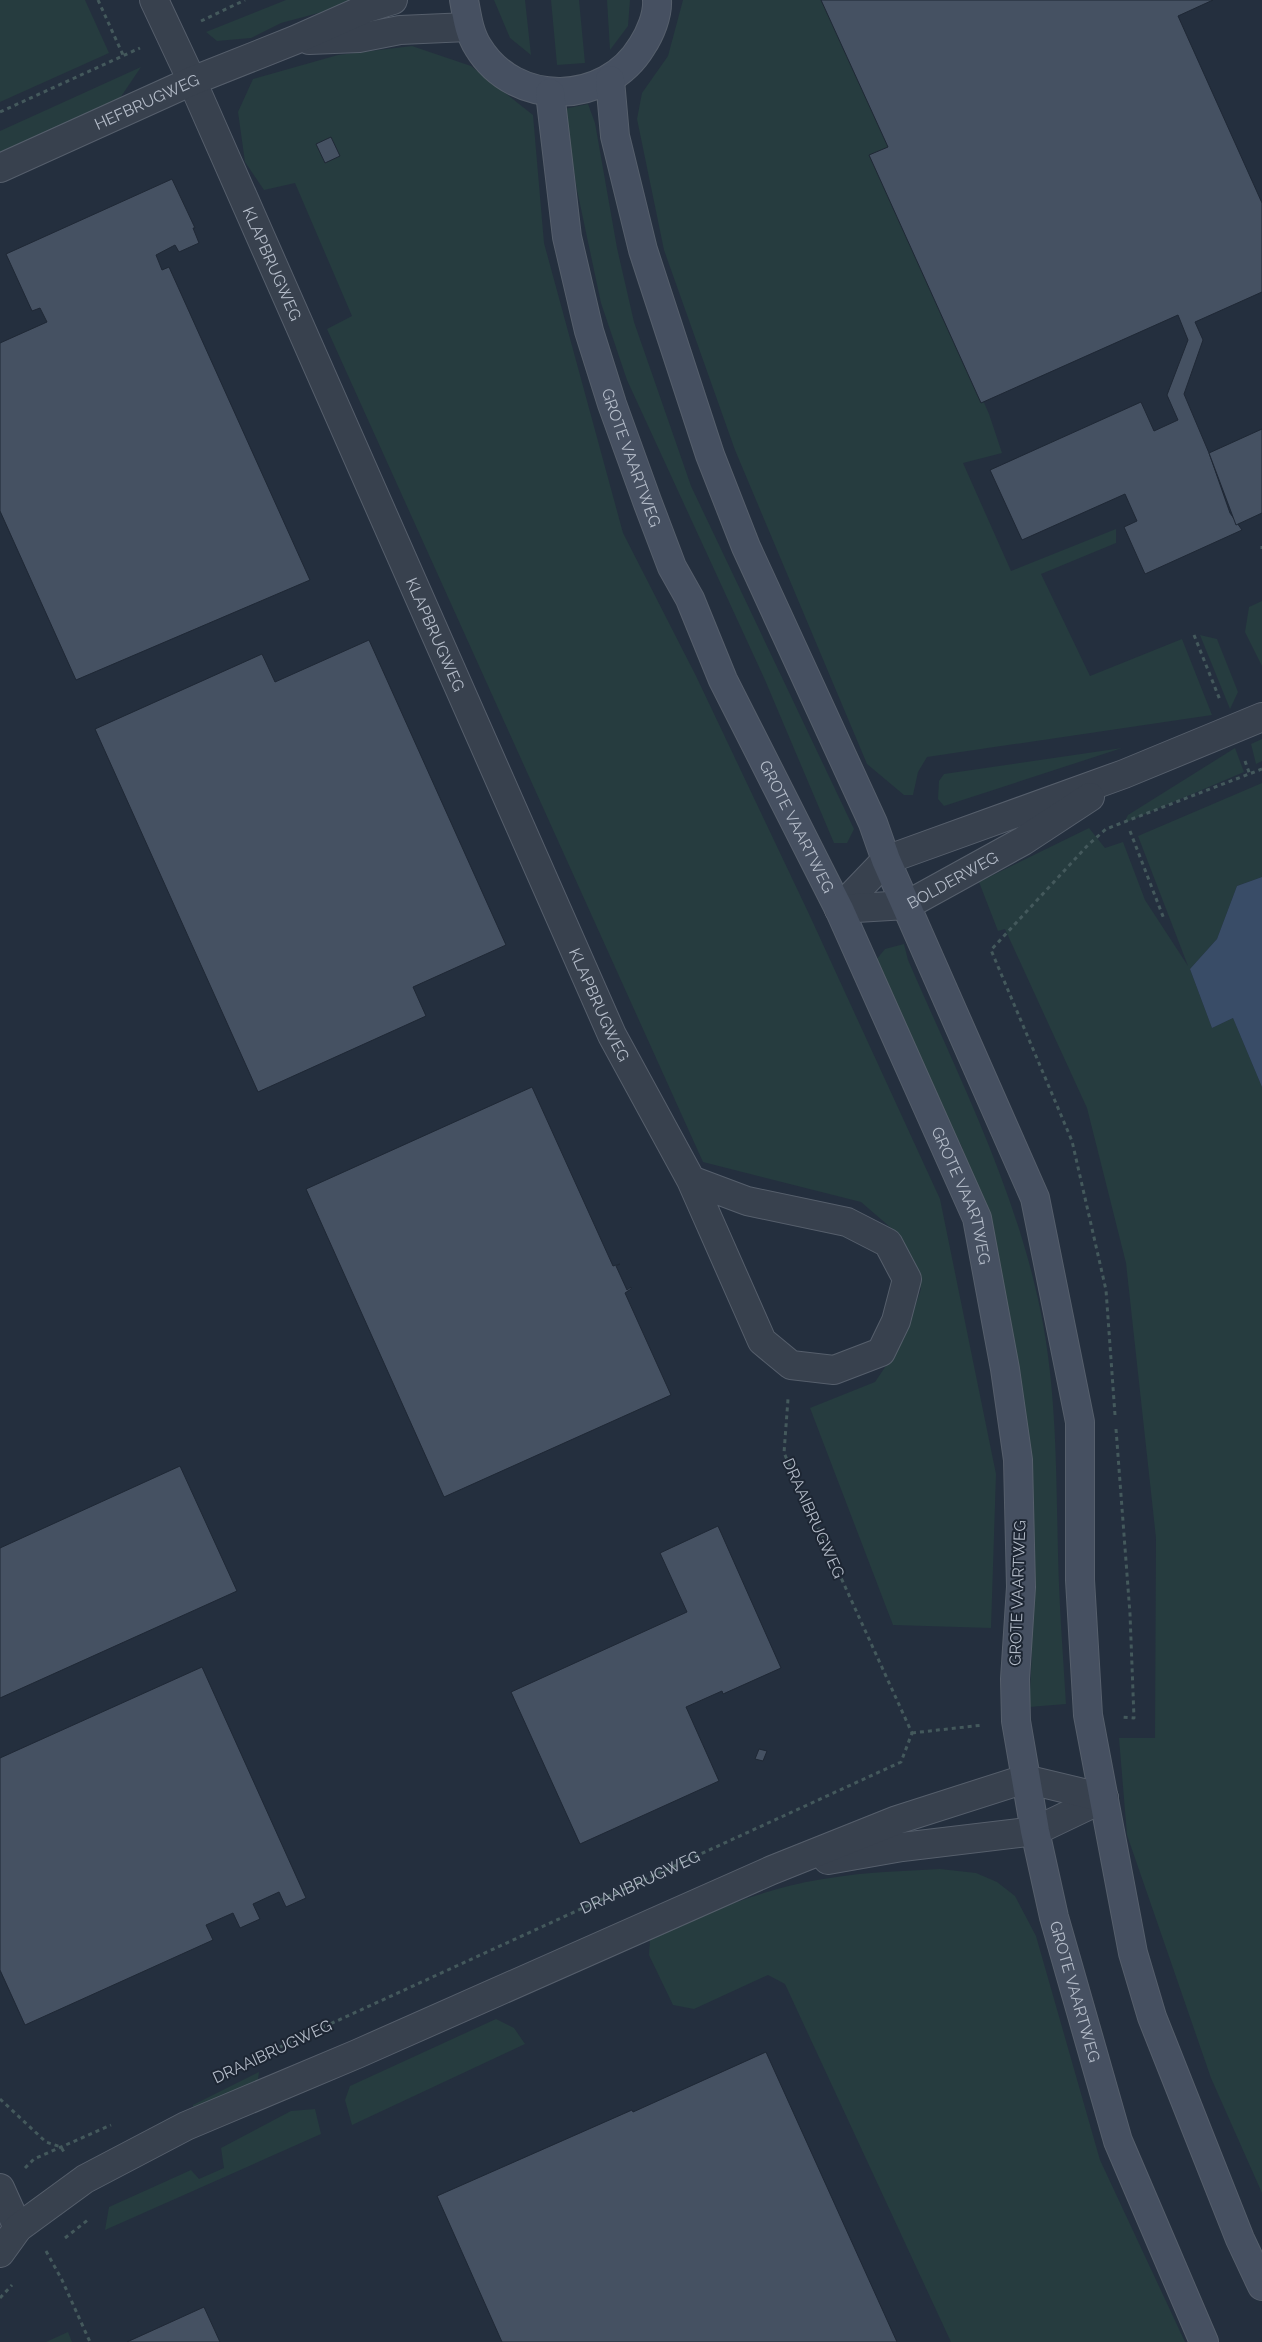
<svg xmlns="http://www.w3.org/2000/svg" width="1262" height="2342" font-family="Raleway,sans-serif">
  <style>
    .green { fill: #263c3f }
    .water { fill: #394c67 }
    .building { fill: #455162; stroke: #1f2835 }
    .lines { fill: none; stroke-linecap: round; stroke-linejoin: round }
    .minor-casing { stroke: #565f6c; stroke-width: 30 }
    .secondary-casing { stroke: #565f6c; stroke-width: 30 }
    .path { stroke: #44595c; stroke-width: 3; stroke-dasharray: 4 4; stroke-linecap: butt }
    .minor { stroke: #38414e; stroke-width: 28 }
    .secondary { stroke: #465061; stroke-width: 28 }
    .labels { text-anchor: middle; stroke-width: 4; stroke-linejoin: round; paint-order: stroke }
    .street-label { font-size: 16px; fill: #b4bcc9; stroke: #1d2633 }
  </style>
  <rect width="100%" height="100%" fill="#242f3e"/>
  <g class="green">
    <path d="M0 0H85L109 53 0 102Z"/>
    <path d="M286 0H367L281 23 251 38 217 41 206 32Z"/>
    <path d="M494 0H525L531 55 510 38Z"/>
    <path d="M551 0H579L585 63 557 65Z"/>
    <path d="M607 0H630L628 26 610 50Z"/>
    <path d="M683 0H825L895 160 881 167 989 414 1002 453 963 463 1011 571 1116 529V543L1041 574 1090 676 1182 639 1212 715 927 757 918 772 913 795H904L867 764 735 450 664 250 637 119 642 93 668 56Z"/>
    <path d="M412 46 471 66 533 115 544 243 623 533 696 676 809 914 940 1199 996 1474 991 1628 893 1625 810 1408 875 1382 904 1339 921 1289 897 1233 861 1202 703 1162 327 329 352 316 295 183 264 190 245 162 238 112 253 79 338 55Z"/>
    <path d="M141 67 118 101 0 153V131Z"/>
    <path d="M588 104 595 123 617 248 634 322 691 486 854 829 847 843H834L765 680 627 380 601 303 577 190 564 109Z"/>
    <path d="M1262 601V666L1245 632 1249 607Z"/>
    <path d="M1200 635 1217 639 1238 692 1230 709Z"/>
    <path d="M1262 739V761L1256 764 1251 744Z"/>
    <path d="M1122 748 944 806 938 799 939 781 944 774Z"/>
    <path d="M1235 748 1244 772 1124 823 1128 815Z"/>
    <path d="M1262 783V877L1237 886 1217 939 1190 969 1212 1028 1233 1018 1262 1087V2193L1211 2078 1127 1835 1119 1738H1155L1156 1538 1126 1263 1087 1108 1005 929 998 931 979 882 1089 828 1105 848 1123 842 1145 900 1188 966 1138 836Z"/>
    <path d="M904 944 908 960C956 1071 1012 1181 1038 1299 1057 1383 1056 1468 1058 1553 1059 1603 1063 1654 1066 1704L1029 1707 1032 1654 1019 1405 978 1193 962 1147 929 1084 876 960 885 949Z"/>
    <path d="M940 1869 976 1873 997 1882 1015 1896 1036 1936 1100 2160 1185 2342H951L785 1984 768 1975 694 2009 673 2005 649 1955 650 1939C704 1913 770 1886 830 1878 866 1872 903 1871 940 1869Z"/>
    <path d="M496 2019 514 2028 525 2044 352 2125 345 2100 350 2086Z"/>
    <path d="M259 2072 257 2087 193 2112V2105Z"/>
    <path d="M315 2109 321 2134 105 2230 109 2207 191 2170 199 2179 224 2168 221 2148 291 2111Z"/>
    <path d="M68 2332 72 2342H46Z"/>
  </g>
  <path class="water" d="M1262 877V1087L1233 1018 1212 1028 1190 969 1217 939 1237 886Z"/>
  <g class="building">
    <path d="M821 0H1213L1178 16 1262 203V292L1195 322 1203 340 1184 394 1209 453 1230 513 1242 530 1145 574 1124 527 1137 521 1125 494 1022 540 990 470 1141 402 1154 431 1178 420 1167 395 1188 340 1178 315 981 403 869 155 888 147Z"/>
    <path d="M331 137 340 156 325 163 316 144Z"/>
    <path d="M172 179 195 228H193L199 243 179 252 175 245 156 255 162 270 169 267 310 580 76 680 0 511V343L47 322 40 308 32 311 6 254Z"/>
    <path d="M1262 429V513L1236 525 1209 453Z"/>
    <path d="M369 640 506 945 413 987 426 1016 258 1092 95 729 262 654 275 682Z"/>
    <path d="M532 1087 613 1266 620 1264 616 1266 627 1290 631 1287V1289L625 1293 671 1395 444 1497 306 1189Z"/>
    <path d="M180 1466 237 1591 0 1698V1548Z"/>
    <path d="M718 1526 781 1668 723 1694 722 1691 686 1707 719 1781 580 1844 511 1692 687 1612 660 1553Z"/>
    <path d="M202 1667 306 1898 286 1907 279 1892 253 1904 260 1919 240 1928 233 1913 206 1925 213 1940 25 2025 0 1970V1758Z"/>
    <path d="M759 1749 767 1751 763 1761 755 1759Z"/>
    <path d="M766 2052 897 2342H502L437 2196 632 2110 633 2112Z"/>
    <path d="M204 2307 220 2342H127Z"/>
  </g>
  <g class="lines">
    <g class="minor-casing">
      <g id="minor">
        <path id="s2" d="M154 0 192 81 612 1035 691 1180 762 1341 791 1365 834 1370 881 1352 896 1321 907 1279 888 1243 847 1222 747 1201 691 1180"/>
        <path d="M309 40 359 38 400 30 468 27"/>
        <path id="s3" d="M0 168 192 81 295 40 367 8 393 0"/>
        <path d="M839 909 886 860 1124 774 1262 717"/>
        <path id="s4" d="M839 909 907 905 1023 841 1090 797"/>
        <path d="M828 1860 902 1847 1035 1831 1104 1798"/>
        <path d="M0 2188 18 2228"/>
        <path d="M0 2253 18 2228 85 2179 186 2126 357 2054 772 1870 897 1820 1025 1779 1104 1798"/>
      </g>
    </g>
    <g class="secondary-casing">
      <g id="secondary">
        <path d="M464 0C467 16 469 33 478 47 515 108 606 106 642 46 650 34 658 15 657 0"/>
        <path d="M610 80 615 136 643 250 710 455 746 547 873 823 886 860 1035 1198 1080 1422V1580L1088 1715 1133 1953 1152 2017 1240 2239 1262 2286"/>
        <path id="s5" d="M550 93 567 237 589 331 612 404 647 501 672 567 690 599 723 680 839 909 977 1218 1005 1369 1018 1460 1021 1587 1015 1679 1016 1721 1035 1831 1054 1917 1118 2141 1204 2342"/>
      </g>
    </g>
    <g class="path">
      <path d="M98 0 123 55"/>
      <path d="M201 21 245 0"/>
      <path d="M0 112 140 48"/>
      <path d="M1262 546V549"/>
      <path d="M1194 635 1220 700"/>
      <path d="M1245 761 1250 775"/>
      <path d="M1130 831 1164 919"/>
      <path d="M1115 1415 1106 1290 1072 1141 991 950 1088 845 1106 829 1262 769"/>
      <path d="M1116 1429 1130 1614 1134 1718 1121 1717"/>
      <path d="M912 1733 983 1725"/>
      <path id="s1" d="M280 2047 901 1762 912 1733 784 1453 788 1399"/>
      <path d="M0 2099 46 2142 61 2147 65 2154"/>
      <path d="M25 2168 34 2159 111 2125"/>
      <path d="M65 2238 89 2219"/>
      <path d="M46 2251 62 2280 90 2342"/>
      <path d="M0 2298 12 2285"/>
    </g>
    <use href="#minor" class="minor"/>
    <use href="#secondary" class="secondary"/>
  </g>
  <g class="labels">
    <g class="street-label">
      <text dy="6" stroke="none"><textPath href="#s3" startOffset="161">HEFBRUGWEG</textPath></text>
      <text dy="6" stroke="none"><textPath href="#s2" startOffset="289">KLAPBRUGWEG</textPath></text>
      <text dy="6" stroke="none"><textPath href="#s5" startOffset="375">GROTE VAARTWEG</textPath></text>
      <text dy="6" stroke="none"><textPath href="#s2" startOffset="694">KLAPBRUGWEG</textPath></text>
      <text dy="6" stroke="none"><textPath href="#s5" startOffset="780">GROTE VAARTWEG</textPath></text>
      <text dy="6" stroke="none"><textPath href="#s4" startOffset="120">BOLDERWEG</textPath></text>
      <text dy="6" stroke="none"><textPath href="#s2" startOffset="1099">KLAPBRUGWEG</textPath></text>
      <text dy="6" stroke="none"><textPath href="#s5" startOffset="1185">GROTE VAARTWEG</textPath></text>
      <text transform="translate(814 1518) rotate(66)" y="6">DRAAIBRUGWEG</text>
      <text transform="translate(1017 1593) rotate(-88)" y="6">GROTE VAARTWEG</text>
      <text dy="6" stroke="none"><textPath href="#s1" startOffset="396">DRAAIBRUGWEG</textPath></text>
      <text dy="6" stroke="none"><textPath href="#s5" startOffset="1995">GROTE VAARTWEG</textPath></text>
      <text transform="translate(272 2051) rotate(-25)" y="6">DRAAIBRUGWEG</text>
    </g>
  </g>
</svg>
